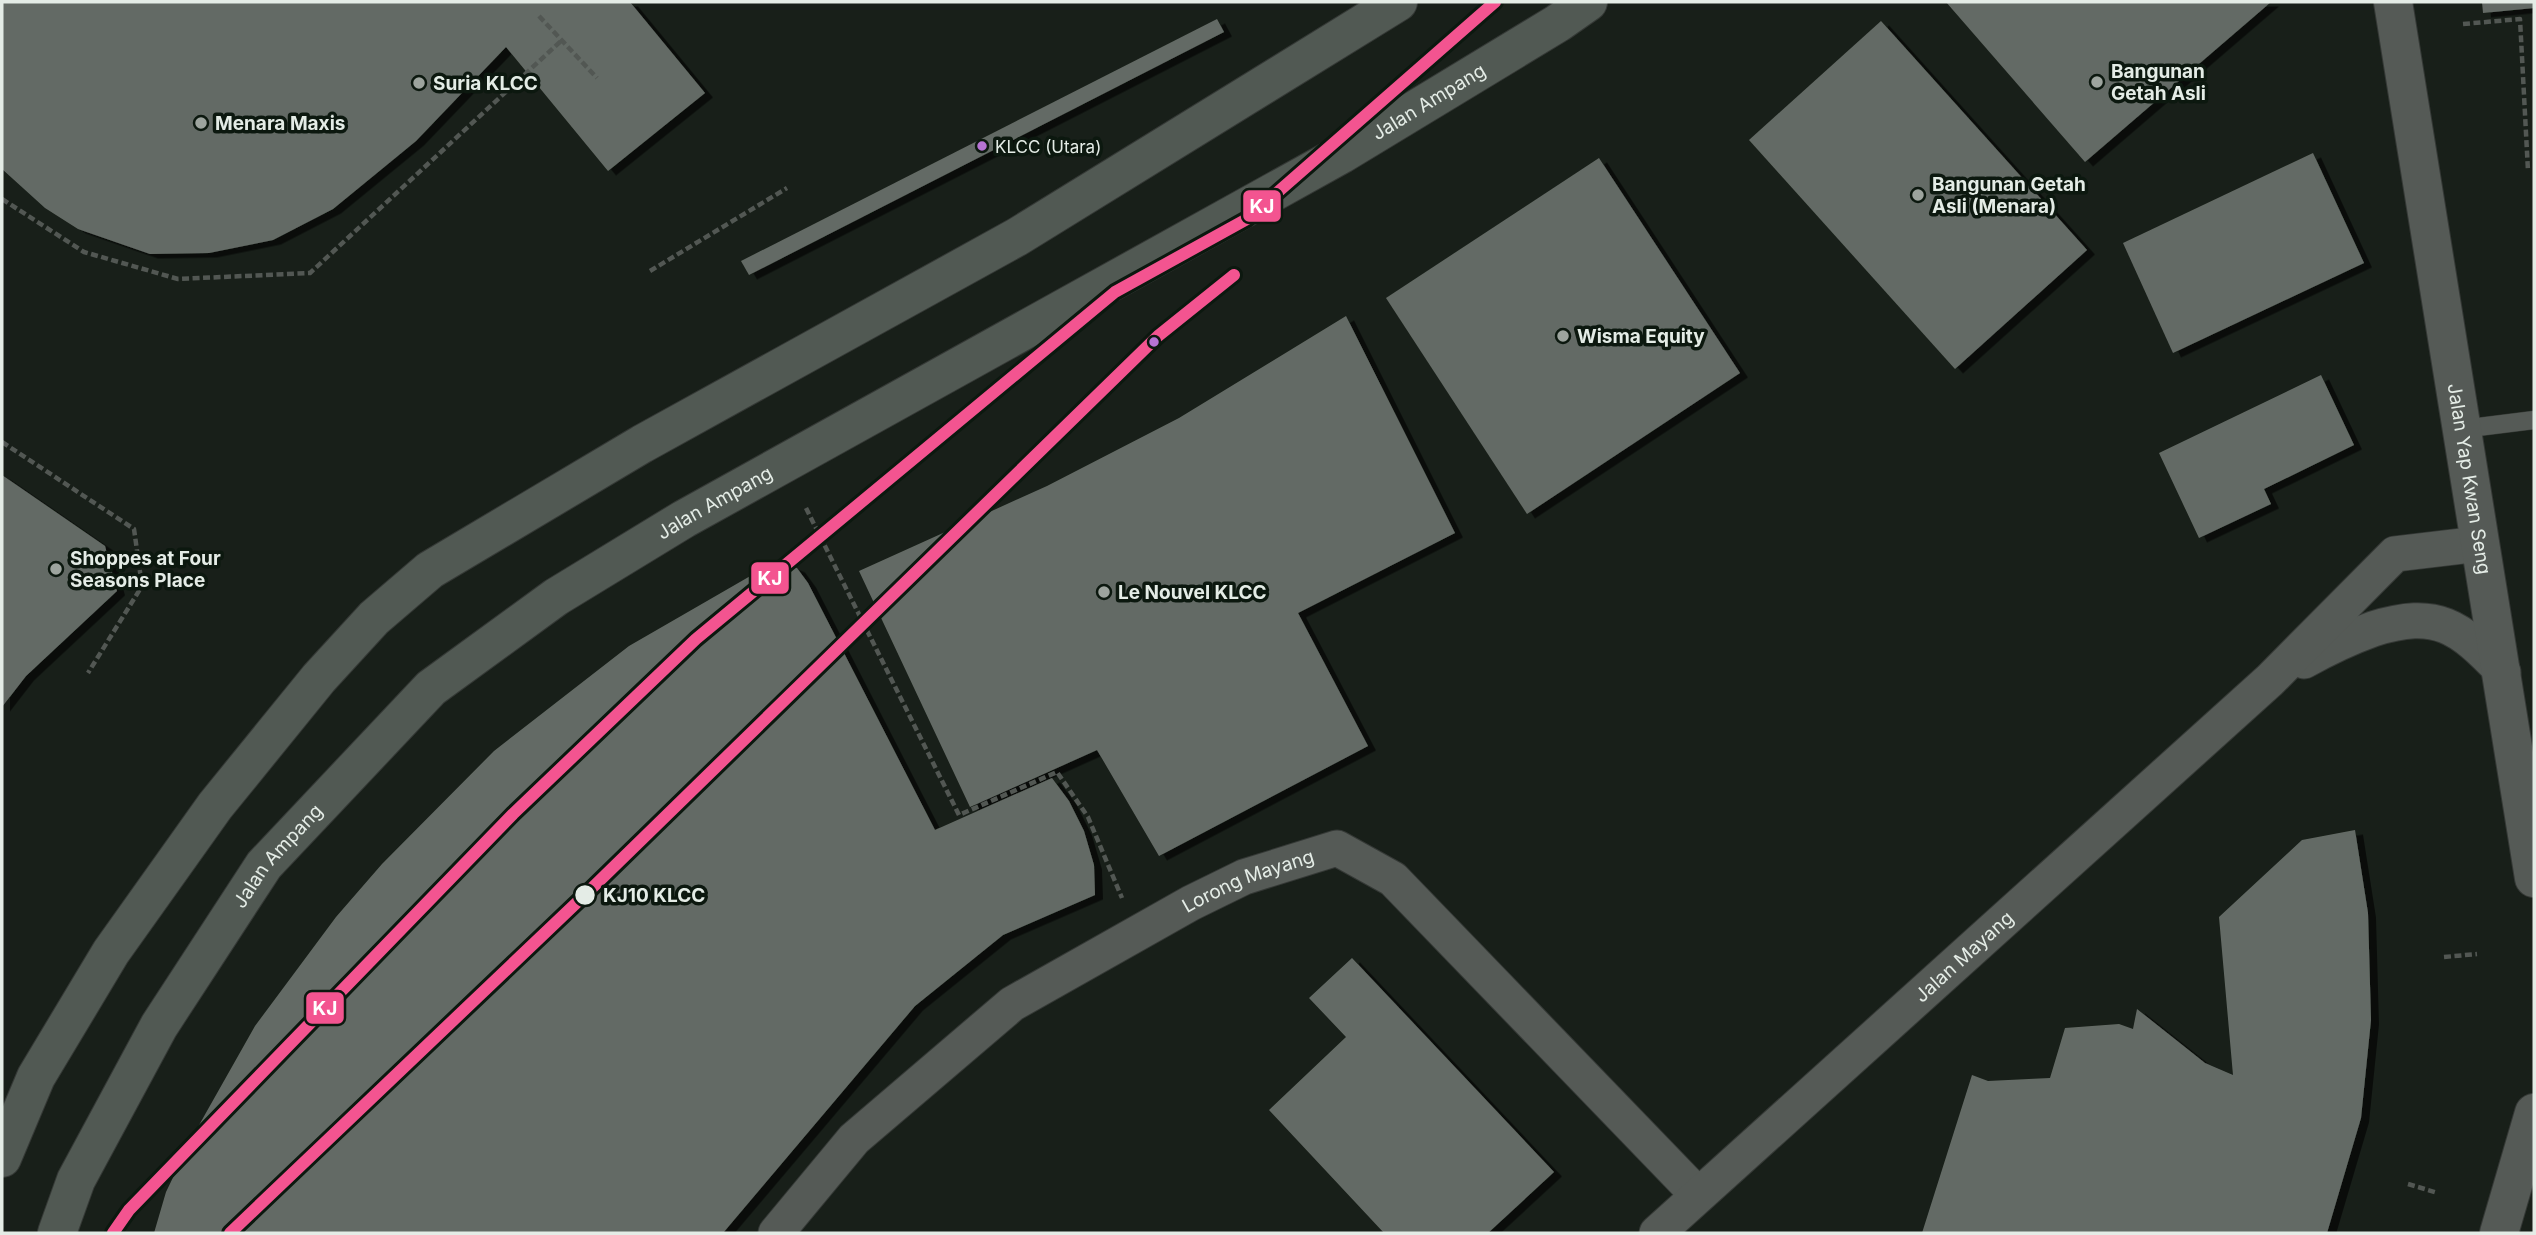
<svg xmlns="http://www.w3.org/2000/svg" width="2536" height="1235" font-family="Inter,sans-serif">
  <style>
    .building { fill: #646b65; filter: url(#shadow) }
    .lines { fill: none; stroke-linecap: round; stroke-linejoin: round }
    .service-casing { stroke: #353936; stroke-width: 19 }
    .minor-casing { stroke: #353936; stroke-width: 37 }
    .tertiary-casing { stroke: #353936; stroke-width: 40 }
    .secondary-casing { stroke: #353936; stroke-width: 40 }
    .path { stroke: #525753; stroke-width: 4.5; stroke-dasharray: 7 3.5; stroke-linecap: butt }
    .service { stroke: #555a56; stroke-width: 18 }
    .minor { stroke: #555a56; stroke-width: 35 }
    .tertiary { stroke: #555a56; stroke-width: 38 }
    .secondary { stroke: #515953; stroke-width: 38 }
    .rail-1-casing { stroke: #0c180f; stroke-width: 18 }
    .rail-1 { stroke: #f35490; stroke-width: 12 }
    .poi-dot { fill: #9da49e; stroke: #0c180f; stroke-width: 2.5 }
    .bus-dot { fill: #b673d3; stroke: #0c180f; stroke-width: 2.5 }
    .stop-dot { fill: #e4ece6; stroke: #0c180f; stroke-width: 2.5 }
    .labels { text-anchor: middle; stroke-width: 7; stroke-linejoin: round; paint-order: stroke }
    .bus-label { font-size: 17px; fill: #e4ece6; stroke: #0c180f; text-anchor: start }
    .poi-label { font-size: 19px; font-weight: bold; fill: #e4ece6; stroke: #0c180f; text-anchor: start }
    .street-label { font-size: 19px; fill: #e4ece6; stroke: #0c180f }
    .stop-label { font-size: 19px; font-weight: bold; fill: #e4ece6; stroke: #0c180f; text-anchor: start }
    .line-badge { stroke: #0c180f; stroke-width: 2.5 }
    .badge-label { font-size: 19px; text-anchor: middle; font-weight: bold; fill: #fff }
  </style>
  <defs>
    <filter id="shadow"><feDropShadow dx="8" dy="4.5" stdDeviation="0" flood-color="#0009"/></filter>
  </defs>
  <rect width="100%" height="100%" fill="#181f19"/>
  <g class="building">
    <path d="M2 2H630L705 93 608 171 506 47 416 141 333 209 273 240 209 253 150 254 78 229 45 208 2 169Z"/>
    <path d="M1946 2H2271L2085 162Z"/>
    <path d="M2482 2H2534V8L2483 13Z"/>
    <path d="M1217 19 1224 32 749 275 741 261Z"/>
    <path d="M1881 21 2087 250 1955 369 1749 140Z"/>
    <path d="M2313 153 2364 263 2173 353 2123 243Z"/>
    <path d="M1599 158 1740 373 1527 514 1386 298Z"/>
    <path d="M1346 316 1455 533 1298 613 1368 746 1159 856 1097 750 970 807 859 571 1047 486 1179 418Z"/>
    <path d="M2321 375 2354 445 2264 489 2271 504 2199 538 2159 453Z"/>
    <path d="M2 475 105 546 117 591 26 676 2 707Z"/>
    <path d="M785 563 797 568 808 583 935 830 1052 778 1069 801 1084 831 1094 865 1095 895 1003 935 915 1006 723 1233H154L166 1192 194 1134 255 1026 336 917 382 864 494 751 629 646 759 571Z"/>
    <path d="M2355 830 2368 913 2371 1020 2361 1118 2327 1233H1922L1972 1075 1988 1081 2050 1078 2065 1028 2119 1024 2133 1029 2137 1009 2205 1063 2233 1075 2219 917 2302 840Z"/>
    <path d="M1352 958 1554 1172 1488 1233H1384L1269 1110 1346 1037 1309 998Z"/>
  </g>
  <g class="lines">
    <g class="service-casing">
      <path id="service" d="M2462 429 2534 420"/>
    </g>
    <g class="minor-casing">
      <g id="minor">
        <path d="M2304 661C2327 648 2348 638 2373 629 2437 609 2459 626 2503 672"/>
        <path id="s1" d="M776 1233 854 1139 1012 1004 1191 903 1244 877 1337 848 1393 879 1698 1195"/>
        <path id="s2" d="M1657 1233 2270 680 2395 554 2479 544"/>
      </g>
    </g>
    <g class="tertiary-casing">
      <g id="tertiary">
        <path id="s3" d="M2393 2 2534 878"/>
        <path d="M2499 1233 2534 1113"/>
      </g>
    </g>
    <g class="secondary-casing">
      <g id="secondary">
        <path d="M2 1158 36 1077 111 952 215 806 319 678 374 618 430 570 642 444 1017 237 1398 2"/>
        <path id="s4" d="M57 1233 76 1180 159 1026 264 865 431 688 556 597 684 519 1342 154 1558 23 1588 2"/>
      </g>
    </g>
    <g class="path">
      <path d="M539 16 597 78"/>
      <path d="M2463 24 2520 19 2528 171"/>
      <path d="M2 199 84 252 178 279 310 273 562 40"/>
      <path d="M650 271 787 188"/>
      <path d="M2 442 134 529 142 586 88 673"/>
      <path d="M806 508 959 815 1057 772 1088 817 1122 898"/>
      <path d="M2444 957 2477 954"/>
      <path d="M2408 1184 2438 1193"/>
    </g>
    <use href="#service" class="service"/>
    <use href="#minor" class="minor"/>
    <use href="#tertiary" class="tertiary"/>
    <use href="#secondary" class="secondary"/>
    <g class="rail-1-casing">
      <g id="rail-1">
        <path d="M113 1233 129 1210 513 814 696 639 1115 292 1247 219 1495 2"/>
        <path d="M230 1233 590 890 1158 336 1234 275"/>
      </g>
    </g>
    <use href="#rail-1" class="rail-1"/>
  </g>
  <g class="poi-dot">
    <circle cx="2097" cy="82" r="7"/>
    <circle cx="419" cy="83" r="7"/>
    <circle cx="201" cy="123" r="7"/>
    <circle cx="1918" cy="195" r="7"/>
    <circle cx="1563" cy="336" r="7"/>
    <circle cx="56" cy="569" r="7"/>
    <circle cx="1104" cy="592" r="7"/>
  </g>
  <g class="bus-dot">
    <circle cx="982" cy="146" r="6"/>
    <circle cx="1154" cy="342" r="6"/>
  </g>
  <circle class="stop-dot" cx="585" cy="895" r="11"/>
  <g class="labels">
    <g class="bus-label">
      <text x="995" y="153">KLCC (Utara)</text>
    </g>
    <g class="poi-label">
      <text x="2111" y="78">Bangunan<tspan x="2111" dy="22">Getah Asli</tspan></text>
      <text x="433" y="90">Suria KLCC</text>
      <text x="215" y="130">Menara Maxis</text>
      <text x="1932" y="191">Bangunan Getah<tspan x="1932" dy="22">Asli (Menara)</tspan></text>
      <text x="1577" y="343">Wisma Equity</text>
      <text x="70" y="565">Shoppes at Four<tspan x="70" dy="22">Seasons Place</tspan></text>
      <text x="1118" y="599">Le Nouvel KLCC</text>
    </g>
    <g class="street-label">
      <text dy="7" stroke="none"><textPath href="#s4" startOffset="1825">Jalan Ampang</textPath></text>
      <text dy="7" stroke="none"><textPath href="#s3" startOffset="483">Jalan Yap Kwan Seng</textPath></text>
      <text dy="7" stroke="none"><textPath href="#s4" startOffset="1006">Jalan Ampang</textPath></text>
      <text dy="7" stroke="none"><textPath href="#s4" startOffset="439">Jalan Ampang</textPath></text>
      <text dy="7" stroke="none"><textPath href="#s1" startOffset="597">Lorong Mayang</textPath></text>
      <text dy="7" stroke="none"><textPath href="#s2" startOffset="413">Jalan Mayang</textPath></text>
    </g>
    <g class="stop-label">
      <text x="603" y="902">KJ10 KLCC</text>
    </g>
  </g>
  <g class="line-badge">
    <rect x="1242" y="189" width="40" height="34" rx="7" fill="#f35490"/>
    <rect x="750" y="561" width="40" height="34" rx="7" fill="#f35490"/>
    <rect x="305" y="991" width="40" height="34" rx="7" fill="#f35490"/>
  </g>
  <g class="badge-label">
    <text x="1262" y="213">KJ</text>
    <text x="770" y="585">KJ</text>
    <text x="325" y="1015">KJ</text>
  </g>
  <rect width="2536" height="1235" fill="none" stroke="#e4ece6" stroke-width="7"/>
</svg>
